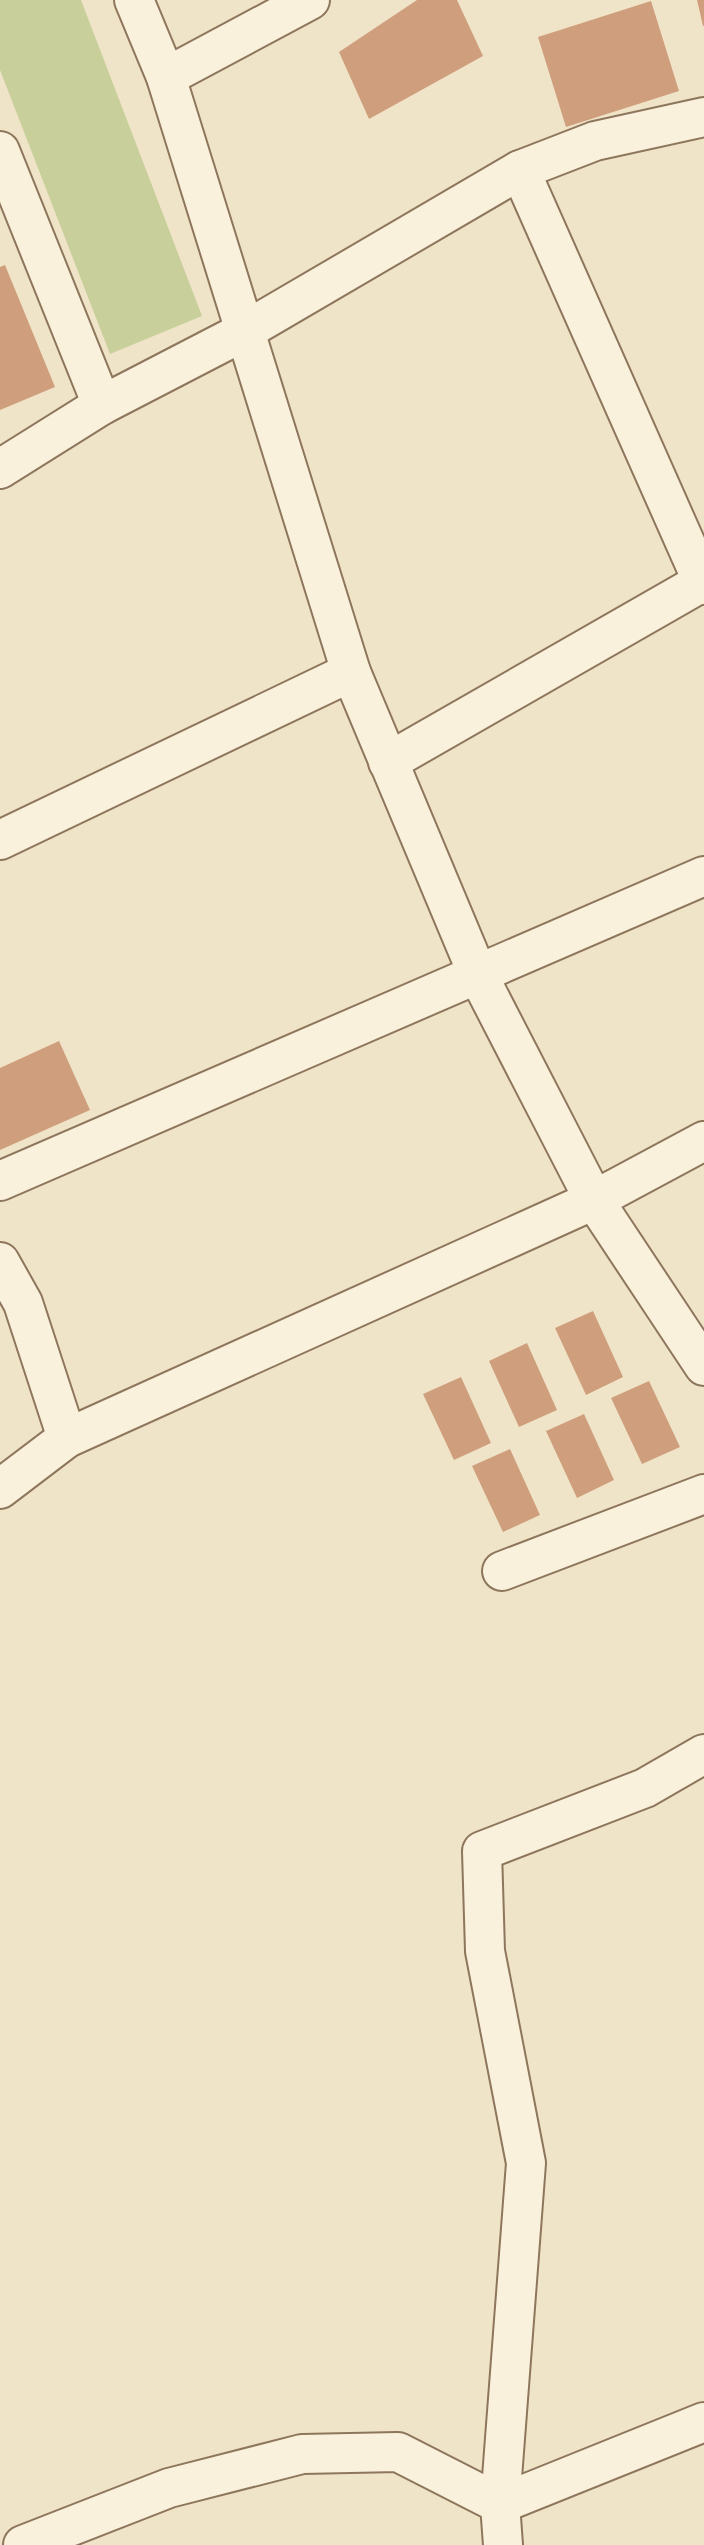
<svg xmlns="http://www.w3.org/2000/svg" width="704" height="2545" font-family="'PT Serif',serif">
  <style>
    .green { fill: #c9cf9b }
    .building { fill: #cf9f7d }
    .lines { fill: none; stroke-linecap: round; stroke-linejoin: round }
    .minor-casing { stroke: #8d765c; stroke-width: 42 }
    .minor { stroke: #faf1dc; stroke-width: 38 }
  </style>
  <rect width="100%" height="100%" fill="#f0e4c8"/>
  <path class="green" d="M0 0H81L202 316 110 354 0 70Z"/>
  <g class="building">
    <path d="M417 0H457L483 56 369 119 339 52Z"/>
    <path d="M697 0H704V26H703Z"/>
    <path d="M651 1 679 91 566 127 538 37Z"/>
    <path d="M5 265 55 387 0 410V267Z"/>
    <path d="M59 1041 90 1110 0 1150V1068Z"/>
    <path d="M593 1311 623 1377 586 1395 555 1328Z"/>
    <path d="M527 1343 557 1410 519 1427 489 1361Z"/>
    <path d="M461 1377 491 1443 454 1460 423 1394Z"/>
    <path d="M649 1381 680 1447 642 1464 611 1398Z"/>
    <path d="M584 1414 614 1480 577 1498 546 1431Z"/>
    <path d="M510 1449 540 1515 503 1532 472 1466Z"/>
  </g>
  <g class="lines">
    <g class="minor-casing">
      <g id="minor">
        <path d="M134 0 166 77 351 672 478 975 594 1200 704 1366"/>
        <path d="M166 77 310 0"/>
        <path d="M0 151 102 405"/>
        <path d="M520 170 704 585"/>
        <path d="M0 469 102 405 243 332 520 170 595 141 704 117"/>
        <path d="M388 762 704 581"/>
        <path d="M0 840 351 672"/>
        <path d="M0 1181 704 876"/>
        <path d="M0 1262 23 1303 67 1438"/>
        <path d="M0 1489 67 1438 594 1200 704 1141"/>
        <path d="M502 1571 704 1494"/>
        <path d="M23 2545 169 2488 302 2454 398 2452 500 2504 704 2422"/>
        <path d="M503 2545 500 2504 526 2163 485 1951 482 1851 645 1788 704 1754"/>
      </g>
    </g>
    <use href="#minor" class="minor"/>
  </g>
</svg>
